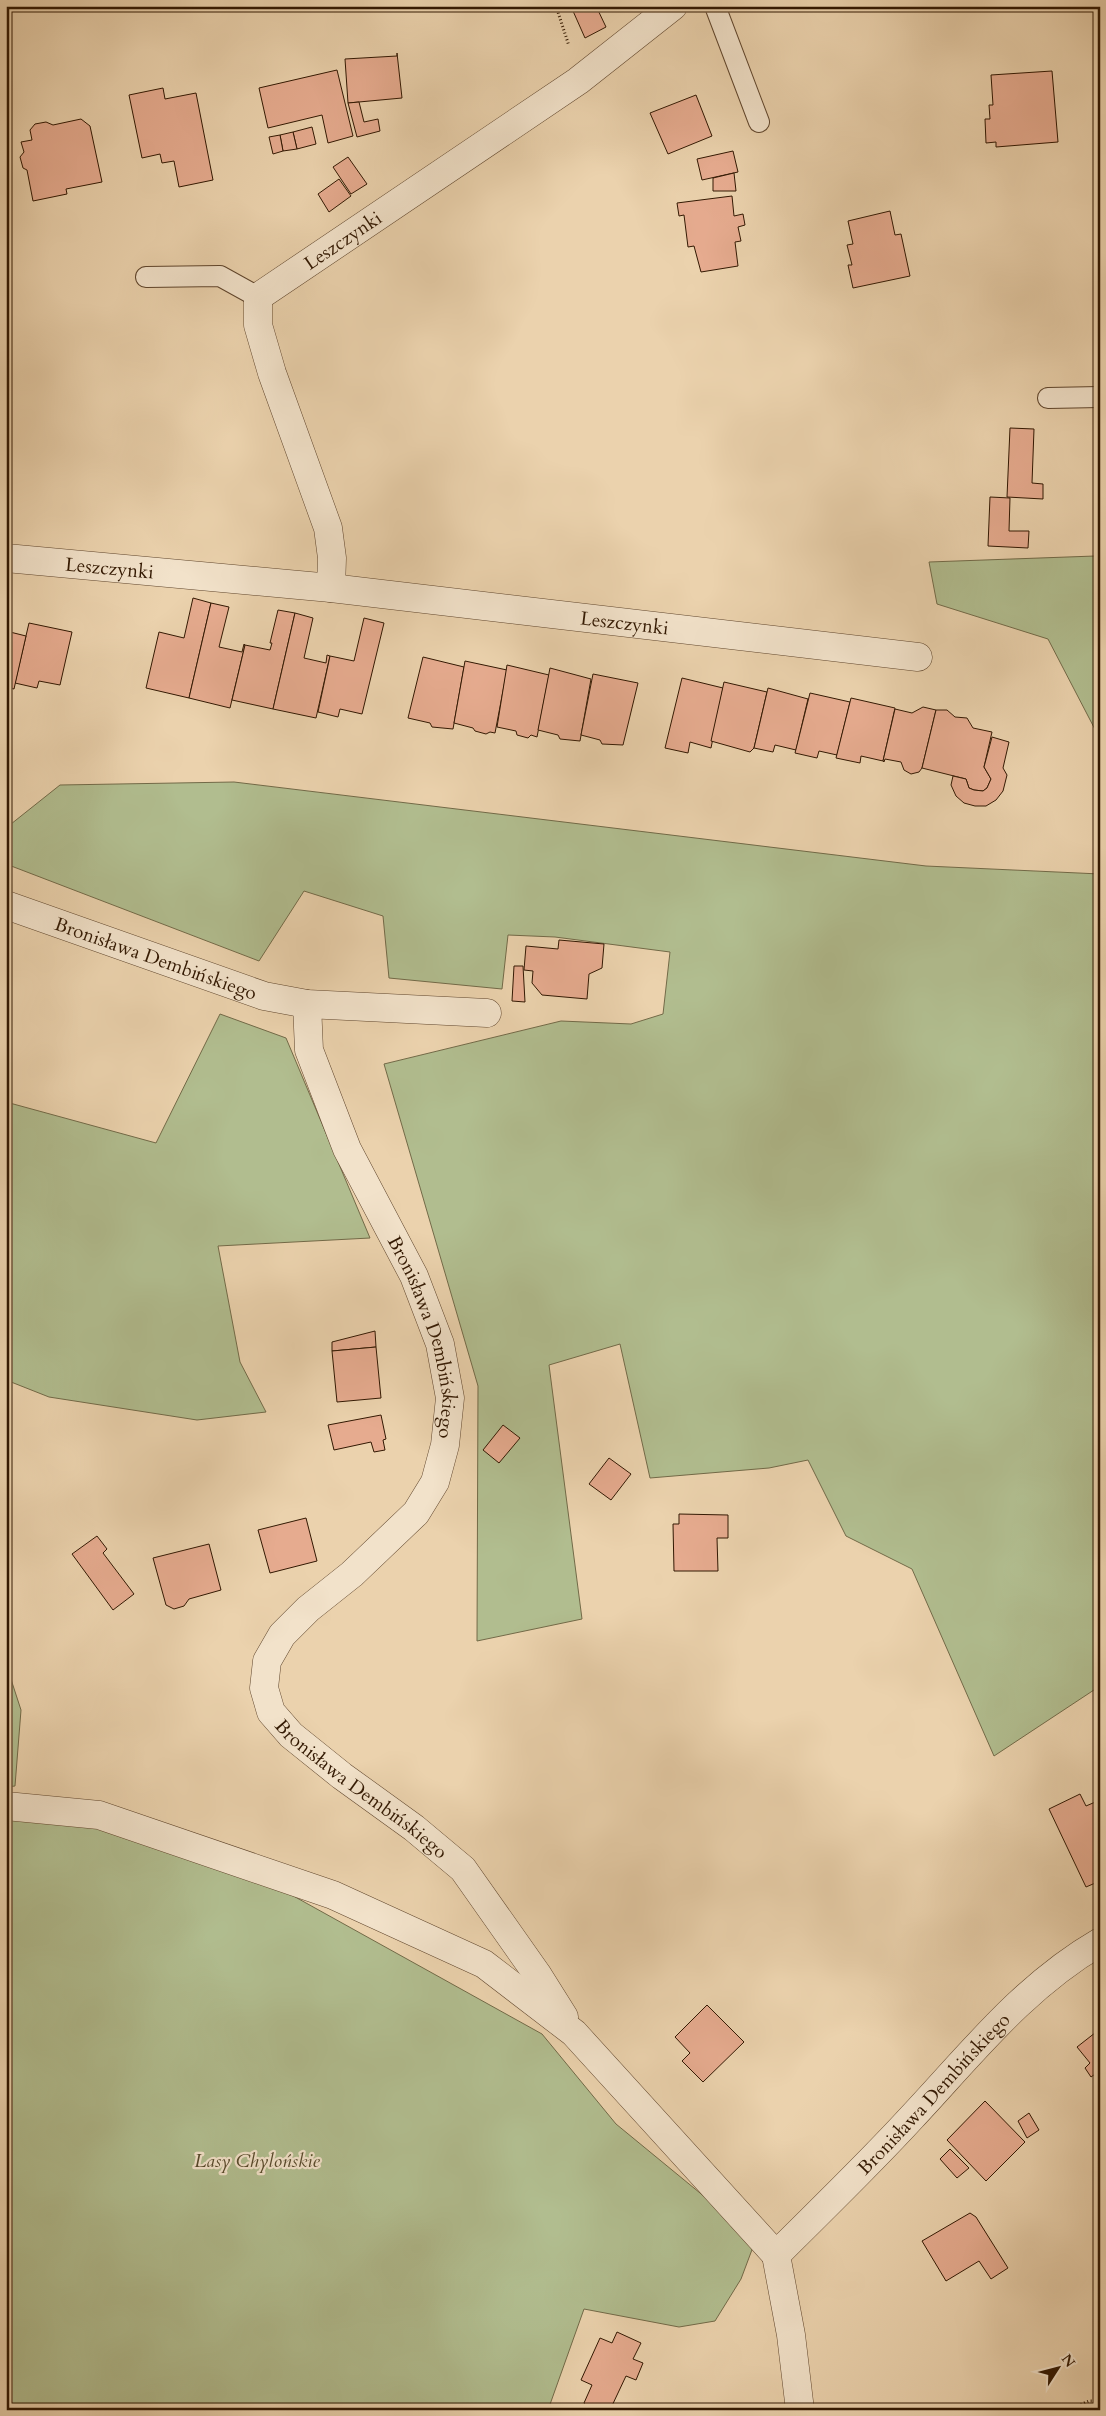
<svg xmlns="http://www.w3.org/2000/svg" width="1106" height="2416" font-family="Cardo,serif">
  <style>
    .green { fill: #b1bd8f; stroke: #726a48 }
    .building { fill: #e6ab8f; stroke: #321802 }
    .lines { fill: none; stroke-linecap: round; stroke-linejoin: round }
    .lane-casing { stroke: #60462d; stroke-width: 22 }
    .street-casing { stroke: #60462d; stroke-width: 29 }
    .path { stroke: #321802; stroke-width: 3; stroke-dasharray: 1 2.5; stroke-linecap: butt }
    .lane { stroke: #f2e2ca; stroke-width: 20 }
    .street { stroke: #f2e2ca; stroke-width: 28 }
    .labels { text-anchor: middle; stroke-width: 4.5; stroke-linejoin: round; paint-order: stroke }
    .street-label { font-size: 19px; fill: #321802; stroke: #f2e2ca }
    .park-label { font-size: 19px; font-style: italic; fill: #584a2c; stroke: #f2e2ca }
  </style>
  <rect width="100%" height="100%" fill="#ebd2ad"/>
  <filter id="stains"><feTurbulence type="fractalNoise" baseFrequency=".004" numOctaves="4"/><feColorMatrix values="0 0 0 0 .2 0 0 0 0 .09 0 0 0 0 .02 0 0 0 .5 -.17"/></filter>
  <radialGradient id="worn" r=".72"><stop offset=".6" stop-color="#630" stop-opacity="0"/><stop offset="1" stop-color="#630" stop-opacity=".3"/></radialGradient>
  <g class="green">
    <path d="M1095 556 1100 559V739L1048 639 937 604 929 562Z"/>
    <path d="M234 782 926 866 1100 874V1686L994 1756 912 1569 846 1536 808 1460 769 1468 650 1478 620 1344 549 1365 582 1619 477 1641 478 1386 384 1064 561 1021 631 1024 663 1014 670 952 555 937 508 935 502 989 389 978 383 916 304 891 259 961 6 864V828L60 785Z"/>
    <path d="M220 1014 286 1038 370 1238 218 1246 240 1362 266 1412 197 1420 49 1397 6 1380V1102L156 1143Z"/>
    <path d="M6 1664 21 1710 15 1786 6 1787Z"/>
    <path d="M6 1820H24L112 1828 270 1883 542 2034 616 2124 756 2239 741 2279 715 2321 679 2327 584 2309 548 2410H6Z"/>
  </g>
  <g class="building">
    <path d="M584 6H596L606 27 585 38 573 11Z"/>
    <path d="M397 53 402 98 348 103 345 59 397 56Z"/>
    <path d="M337 70 353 136 328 143 322 115 268 128 259 88Z"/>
    <path d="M1052 71 1058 142 996 147V142L986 143 985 119H990L989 105H993L991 75Z"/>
    <path d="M163 88 165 99 196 93 213 180 179 187 174 161 162 163 160 154 142 158 129 95Z"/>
    <path d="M696 95 712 136 668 154 650 113Z"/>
    <path d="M359 102 364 122 378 119 380 131 357 137 348 103Z"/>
    <path d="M81 119 90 126 102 182 66 189 67 194 33 201 27 170 23 168 20 157 24 152 21 142 32 140 30 130 35 124 46 122 53 125Z"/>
    <path d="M312 127 316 144 297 149 293 132Z"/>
    <path d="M293 132 297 149 283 151 280 135Z"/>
    <path d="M280 135 283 151 273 154 269 137Z"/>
    <path d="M733 151 738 172 702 180 697 159Z"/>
    <path d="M348 157 367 184 351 194 333 167Z"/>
    <path d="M734 173 736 191H713V178Z"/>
    <path d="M339 179 351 196 329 212 318 194Z"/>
    <path d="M732 196 734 216 743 214 745 225 738 227 741 241 735 242 738 266 701 272 694 246 688 247 684 215 679 216 677 203Z"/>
    <path d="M890 211 895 235 901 234 910 276 853 288 848 265H852L847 245 853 244 848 221Z"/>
    <path d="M1010 428 1034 429 1032 483 1043 484V499L1007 497Z"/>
    <path d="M990 497 1010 498 1009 531H1029L1028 548 988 546Z"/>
    <path d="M193 598 211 603 189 698 146 688 159 632 184 638Z"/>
    <path d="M211 603 229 607 219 647 242 652 244 644 245 645 230 708 189 698Z"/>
    <path d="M278 610 295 613 273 709 232 700 245 645 270 650 272 643H270Z"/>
    <path d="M295 613 313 618 304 658 326 663 327 655 330 656 316 718 273 709Z"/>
    <path d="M364 618 384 623 362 714 340 709 338 717 318 712 330 656 354 661Z"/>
    <path d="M29 623 72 632 60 685 39 681 37 688 15 683Z"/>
    <path d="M6 631 26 636 14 689 6 687Z"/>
    <path d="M423 657 464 667 453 729 432 727 430 723 408 718Z"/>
    <path d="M465 661 507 670 495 733 490 732 486 734 475 731 473 728 454 723Z"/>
    <path d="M507 665 549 675 537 737 531 735 528 738 517 735 516 731 497 727Z"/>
    <path d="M550 668 591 679 580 741 560 739 558 735 538 730Z"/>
    <path d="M593 674 638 683 623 745 602 744 600 740 581 735Z"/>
    <path d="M682 678 723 688 711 748 690 742 688 753 665 748Z"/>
    <path d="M724 682 767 692 754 748 750 752 711 741Z"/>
    <path d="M768 688 808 699 796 750 775 745 773 752 754 748Z"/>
    <path d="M810 693 850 702 837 755 819 751 817 758 795 753Z"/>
    <path d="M851 698 895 708 883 761 861 756 860 763 836 758Z"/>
    <path d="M923 707 936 710 922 768 919 772 911 774 904 770 901 762 885 759 884 762 883 761 895 709 912 713Z"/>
    <path d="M936 710H947L955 717 967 718 973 728 992 732 984 767 991 779 987 788 983 791 974 790 969 788 966 779 922 768Z"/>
    <path d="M992 737 1009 742 1003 768 1007 775 1003 791 996 800 986 806H975L964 803 956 796 951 785 953 776 966 779 969 788 974 790 983 791 987 788 991 779 984 767Z"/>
    <path d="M559 940 604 944 602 968 589 974 587 999 542 995 532 983 533 971 524 970 526 946 558 949Z"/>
    <path d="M514 966H523L525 1002 512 1001Z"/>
    <path d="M375 1331 376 1347 332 1351V1342Z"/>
    <path d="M376 1347 381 1398 337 1402 332 1351Z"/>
    <path d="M381 1415 386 1439 383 1440 385 1450 374 1452 371 1442 334 1450 328 1425Z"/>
    <path d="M503 1425 520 1438 499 1463 483 1450Z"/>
    <path d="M609 1458 631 1474 611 1500 589 1484Z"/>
    <path d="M679 1514 728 1515V1538H717L718 1571H674L673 1524H679Z"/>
    <path d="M306 1518 317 1561 270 1573 258 1530Z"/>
    <path d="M97 1536 107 1549 103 1553 134 1594 113 1610 72 1554Z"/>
    <path d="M209 1544 221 1590 189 1599 184 1606 174 1609 166 1605 153 1558Z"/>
    <path d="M1080 1794 1086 1806 1100 1800V1825L1096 1827 1100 1836V1881L1086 1887 1049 1809Z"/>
    <path d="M1100 1881V1896L1094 1883Z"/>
    <path d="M707 2005 744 2042 703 2082 682 2061 690 2053 675 2037Z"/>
    <path d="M1100 2029V2075L1098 2072 1091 2077 1085 2068 1090 2063 1077 2047Z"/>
    <path d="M985 2101 1025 2142 986 2181 947 2140Z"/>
    <path d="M1029 2113 1039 2130 1027 2138 1018 2121Z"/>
    <path d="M950 2149 969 2168 957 2178 940 2159Z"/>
    <path d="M970 2213 976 2217 1008 2268 991 2279 979 2261 946 2281 922 2241Z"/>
    <path d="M617 2332 641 2343 633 2359 643 2363 636 2380 626 2376 610 2410H589L584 2403 592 2385 581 2380 600 2338 612 2343Z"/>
  </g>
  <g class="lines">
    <g class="lane-casing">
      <g id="lane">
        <path d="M715 6 759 122"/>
        <path d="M146 277 220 276 258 297"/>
        <path d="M1048 398 1100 397"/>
      </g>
    </g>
    <g class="street-casing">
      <g id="street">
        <path id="s1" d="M6 558 331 588 918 657"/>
        <path id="s2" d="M331 588 332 558 328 528 272 373 258 325V297L578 81 673 6"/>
        <path id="s3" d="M6 905 264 996 307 1004 487 1013"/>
        <path id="s4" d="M307 1004 309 1050 347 1149 414 1276 440 1344 450 1398 445 1445 435 1482 416 1513 352 1574 308 1609 282 1635 267 1661 264 1688 271 1712 291 1735 342 1776 414 1828 463 1869 537 1974 564 2017"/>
        <path id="s5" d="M6 1806 99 1815 333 1895 484 1964 574 2033 776 2255C822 2209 868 2165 912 2117 971 2054 1024 1986 1100 1942"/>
        <path d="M776 2255 791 2335 800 2410"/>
      </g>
    </g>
    <g class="path">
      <path d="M556 6 569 46"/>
      <path d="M1068 2410 1089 2401H1100"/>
    </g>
    <use href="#lane" class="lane"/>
    <use href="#street" class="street"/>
  </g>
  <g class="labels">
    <g class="street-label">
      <text dy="7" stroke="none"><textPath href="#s2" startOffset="405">Leszczynki</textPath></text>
      <text dy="7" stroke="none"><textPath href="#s1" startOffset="104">Leszczynki</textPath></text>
      <text dy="7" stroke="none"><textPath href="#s1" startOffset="622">Leszczynki</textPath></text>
      <text dy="7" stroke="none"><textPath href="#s3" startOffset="159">Bronisława Dembińskiego</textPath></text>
      <text dy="7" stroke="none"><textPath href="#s4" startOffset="358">Bronisława Dembińskiego</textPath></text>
      <text dy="7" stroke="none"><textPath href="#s4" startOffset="928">Bronisława Dembińskiego</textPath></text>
      <text dy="7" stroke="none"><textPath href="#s5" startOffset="1146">Bronisława Dembińskiego</textPath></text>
    </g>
    <g class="park-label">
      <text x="257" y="2167">Lasy Chylońskie</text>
    </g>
  </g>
  <rect width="1106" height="2416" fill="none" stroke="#ebd2ad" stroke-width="25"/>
  <rect x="8" y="8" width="1091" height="2401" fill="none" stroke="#321802" stroke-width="2.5"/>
  <rect x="12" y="12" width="1081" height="2391" fill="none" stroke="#321802"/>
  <g transform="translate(1058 2368) rotate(54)" stroke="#f2e2ca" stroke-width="4" paint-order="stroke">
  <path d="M0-4L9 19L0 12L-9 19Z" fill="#321802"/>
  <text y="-8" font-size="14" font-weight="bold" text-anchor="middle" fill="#321802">N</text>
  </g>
  <rect width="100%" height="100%" filter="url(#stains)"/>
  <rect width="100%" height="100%" fill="url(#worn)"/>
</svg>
